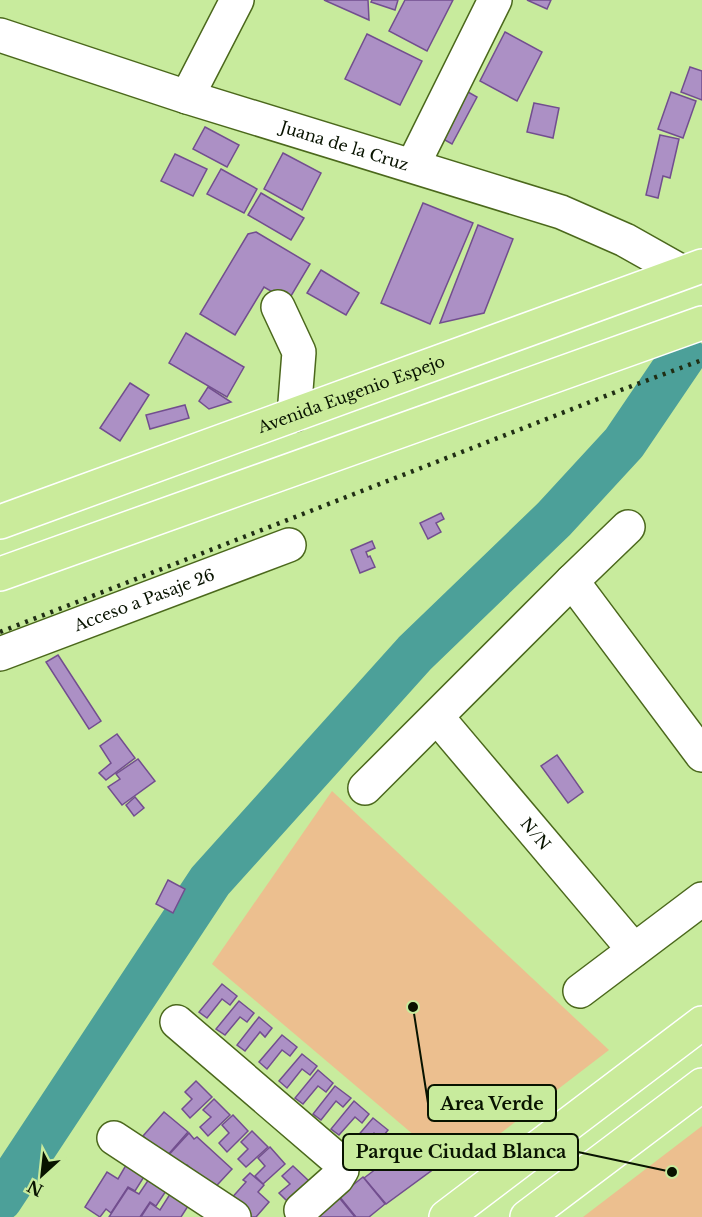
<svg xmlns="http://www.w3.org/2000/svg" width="702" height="1217" font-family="'Libre Baskerville',serif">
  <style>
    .green { fill: #ecbf8f }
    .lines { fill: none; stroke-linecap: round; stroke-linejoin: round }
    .river { stroke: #4ca099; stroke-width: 45 }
    .building { fill: #ac90c5; stroke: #724e8f; stroke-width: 1.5 }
    .minor-casing { stroke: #4b681c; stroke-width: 36 }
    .major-casing { stroke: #fff; stroke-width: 36 }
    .minor { stroke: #fff; stroke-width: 33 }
    .major { stroke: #caeb9b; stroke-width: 33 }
    .rail { stroke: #202e14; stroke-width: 4.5; stroke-dasharray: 3 6; stroke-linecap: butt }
    .labels { text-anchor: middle; stroke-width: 6; stroke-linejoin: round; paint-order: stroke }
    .street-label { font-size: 16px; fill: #081300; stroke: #c8eb9d }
    .leader { fill: none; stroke: #081300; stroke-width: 2 }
    .callout-dot { fill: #081300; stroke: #c8eb9d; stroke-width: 2 }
    .callout { fill: #c8eb9d; stroke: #081300; stroke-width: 2 }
    .callout-label { font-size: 18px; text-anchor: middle; font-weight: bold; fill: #081300 }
  </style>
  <rect width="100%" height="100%" fill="#c8eb9d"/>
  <g class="green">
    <path d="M332 791 609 1050 454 1169 212 964Z"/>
    <path d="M702 1126V1217H583Z"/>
  </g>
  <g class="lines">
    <path class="river" d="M0 1199 210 881 415 653 554 519 624 443 683 356"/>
  </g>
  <g class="building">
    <path d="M324 0H368L369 20Z"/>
    <path d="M372 0H398L395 10 371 2Z"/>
    <path d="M405 0H453L427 51 389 31Z"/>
    <path d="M527 0H551L547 9Z"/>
    <path d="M505 32 542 52 517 101 480 81Z"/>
    <path d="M367 34 422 61 400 105 345 79Z"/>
    <path d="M690 67 702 71V100L681 92Z"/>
    <path d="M461 88 477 97 452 144 436 135Z"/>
    <path d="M671 92 696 101 683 138 658 129Z"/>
    <path d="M534 103 559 108 553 138 527 132Z"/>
    <path d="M205 127 239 145 227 167 193 149Z"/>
    <path d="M660 135 679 139 670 178 663 176 658 198 646 195Z"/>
    <path d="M283 153 321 173 302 210 264 189Z"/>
    <path d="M175 154 207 169 193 196 161 181Z"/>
    <path d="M221 169 257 189 244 213 207 194Z"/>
    <path d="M261 193 304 218 291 240 248 215Z"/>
    <path d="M423 203 473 223 430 324 381 303Z"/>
    <path d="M478 225 513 239 484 313 440 323Z"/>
    <path d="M256 232 310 264 288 301 264 287 235 335 200 314 248 234Z"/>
    <path d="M321 270 359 293 346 315 307 293Z"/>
    <path d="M186 333 244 367 227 397 169 363Z"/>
    <path d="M130 383 149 395 120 441 100 428Z"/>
    <path d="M208 387 231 402 209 409 199 401Z"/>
    <path d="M185 405 189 418 150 429 146 415Z"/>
    <path d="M441 513 444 519 436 523 441 532 428 539 420 523Z"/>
    <path d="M372 541 375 548 366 552 368 557 370 556 375 567 360 573 351 550Z"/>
    <path d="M58 655 101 721 89 729 46 662Z"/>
    <path d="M117 734 135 758 106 780 99 773 111 763 100 746Z"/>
    <path d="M557 755 583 792 568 803 541 766Z"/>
    <path d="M138 759 155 781 122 805 108 787 120 779 116 774Z"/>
    <path d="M135 797 144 808 134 816 126 805Z"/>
    <path d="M168 880 185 889 173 913 156 904Z"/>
    <path d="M222 984 237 996 230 1005 222 999 207 1018 199 1012Z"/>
    <path d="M239 1001 254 1013 247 1022 240 1017 225 1035 216 1029Z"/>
    <path d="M259 1017 272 1028 265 1037 260 1032 245 1051 237 1045Z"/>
    <path d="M282 1035 297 1047 290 1056 282 1050 267 1069 259 1062Z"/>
    <path d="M302 1054 317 1066 310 1075 302 1069 287 1088 279 1081Z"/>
    <path d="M318 1070 333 1083 326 1092 318 1086 303 1104 295 1098Z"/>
    <path d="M196 1081 212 1097 190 1118 182 1109 192 1099 185 1092Z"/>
    <path d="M335 1086 351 1098 343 1107 336 1101 321 1120 313 1114Z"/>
    <path d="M214 1099 230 1115 208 1136 200 1127 211 1117 203 1110Z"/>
    <path d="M354 1101 369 1114 362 1123 355 1117 339 1135 331 1129Z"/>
    <path d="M164 1112 188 1132 166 1157 143 1136Z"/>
    <path d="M233 1115 248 1131 227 1152 219 1143 229 1133 222 1125Z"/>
    <path d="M373 1118 388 1130 381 1139 374 1133 358 1152 350 1145Z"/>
    <path d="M252 1131 268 1147 246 1167 238 1159 248 1149 241 1142Z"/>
    <path d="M189 1133 194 1139 197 1137 232 1169 207 1196 196 1173 187 1165 180 1172 165 1159Z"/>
    <path d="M270 1147 285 1164 263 1184 255 1176 265 1166 258 1158Z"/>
    <path d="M408 1150 416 1160 423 1154 435 1168 386 1204 364 1178 393 1156 396 1160Z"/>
    <path d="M129 1160 147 1172 135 1191 128 1187 111 1213 106 1209 100 1217 85 1207 107 1172 118 1179Z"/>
    <path d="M293 1166 309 1181 288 1202 279 1193 290 1184 282 1176Z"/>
    <path d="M250 1173 264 1185 258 1192 269 1202 256 1217H248L229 1201 246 1182 243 1180Z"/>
    <path d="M151 1176 168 1188 156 1206 150 1202 140 1217H109L128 1188 139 1194Z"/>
    <path d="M363 1177 385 1204 369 1217H356L339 1196Z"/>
    <path d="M332 1189 355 1217H316Z"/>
    <path d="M172 1191 190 1203 181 1217H141L150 1203 160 1210Z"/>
  </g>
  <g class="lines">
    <g class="minor-casing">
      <g id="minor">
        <path id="s1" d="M0 35 187 97 561 212 625 240 682 272"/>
        <path d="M187 97 237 0"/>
        <path d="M413 165 495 0"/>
        <path d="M278 307 299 352 294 415"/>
        <path d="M572 581 702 755"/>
        <path id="s2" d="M0 654 289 545"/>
        <path id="s3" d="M437 717 634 950"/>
        <path d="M365 788 572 581 628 527"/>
        <path d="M580 991 702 899"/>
        <path d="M177 1022 340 1162 342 1170 337 1178 301 1210"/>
        <path d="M114 1138 234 1217"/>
      </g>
    </g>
    <g class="major-casing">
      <g id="major">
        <path id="s4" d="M0 522 702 266"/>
        <path d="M0 574 702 323"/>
        <path d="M446 1217 702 1023"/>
        <path d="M527 1217 702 1085"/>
      </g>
    </g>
    <use href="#minor" class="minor"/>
    <use href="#major" class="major"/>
    <path class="rail" d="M0 632 621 390 702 360"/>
  </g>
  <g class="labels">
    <g class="street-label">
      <text dy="6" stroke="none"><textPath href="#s1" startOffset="362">Juana de la Cruz</textPath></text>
      <text dy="6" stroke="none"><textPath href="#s4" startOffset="374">Avenida Eugenio Espejo</textPath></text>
      <text dy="6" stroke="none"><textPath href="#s2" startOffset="154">Acceso a Pasaje 26</textPath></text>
      <text dy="6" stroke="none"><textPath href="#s3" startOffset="153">N/N</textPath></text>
    </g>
  </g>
  <path class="leader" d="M413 1007L428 1103M672 1172L578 1152"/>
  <g class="callout-dot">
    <circle cx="413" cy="1007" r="6"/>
    <circle cx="672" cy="1172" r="6"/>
  </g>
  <g class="callout">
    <rect x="428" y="1085" width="128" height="36" rx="6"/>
    <rect x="343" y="1134" width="235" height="36" rx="6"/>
  </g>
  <g class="callout-label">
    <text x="492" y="1110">Area Verde</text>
    <text x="461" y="1158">Parque Ciudad Blanca</text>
  </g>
  <g transform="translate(42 1175) rotate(207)" stroke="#c8eb9d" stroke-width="4.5" paint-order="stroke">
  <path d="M0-4.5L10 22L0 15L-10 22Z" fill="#081300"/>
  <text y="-9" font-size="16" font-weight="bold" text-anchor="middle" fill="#081300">N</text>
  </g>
</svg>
